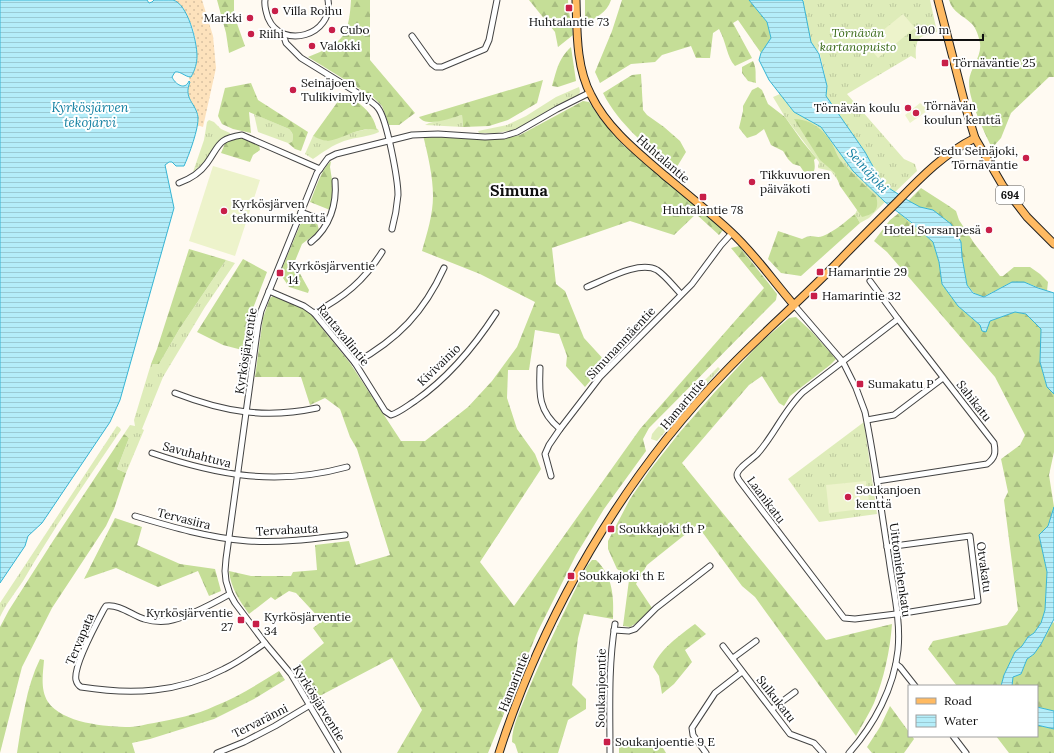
<svg xmlns="http://www.w3.org/2000/svg" width="1054" height="753" font-family="Lora,serif">
  <style>
    .grass { fill: url(#grass-tufts) }
    .forest { fill: url(#forest-firs) }
    .sand { fill: url(#sand-dots) }
    .pitch { fill: #edf3cb }
    .water { fill: url(#water-rules); stroke: #37b5d4 }
    .lines { fill: none; stroke-linecap: round; stroke-linejoin: round }
    .minor-casing { stroke: #434343; stroke-width: 7 }
    .major-casing { stroke: #212121; stroke-width: 9 }
    .minor { stroke: #fff; stroke-width: 5 }
    .major { stroke: #ffba62; stroke-width: 7 }
    .poi-dot { fill: #c81f49; stroke: #fff; stroke-width: 1.5 }
    .labels { text-anchor: middle; stroke-width: 4; stroke-linejoin: round; paint-order: stroke }
    .shield { fill: #fff; stroke: #585858; stroke-width: 1 }
    .shield-label { font-size: 11px; font-weight: bold; fill: #101010 }
    .poi-label { font-size: 12px; fill: #101010; stroke: #fff; text-anchor: start }
    .park-label { font-size: 12px; font-style: italic; fill: #3c6c1b; stroke: #fff }
    .street-label { font-size: 12px; fill: #101010; stroke: #fff }
    .water-label { font-size: 13px; font-style: italic; fill: #117fa1; stroke: #fff }
    .district-label { font-size: 16px; font-weight: bold; fill: #101010; stroke: #fff }
  </style>
  <defs>
    <pattern id="grass-tufts" width="24" height="20" patternUnits="userSpaceOnUse"><rect width="24" height="20" fill="#deecb9"/><path d="M3 7l-1-3M5 7V3M7 7l1-3M15 17l-1-3M17 17v-4M19 17l1-3" fill="none" stroke="#bdc99e"/></pattern>
    <pattern id="forest-firs" width="22" height="20" patternUnits="userSpaceOnUse"><rect width="22" height="20" fill="#c5de97"/><path d="M5 1l3.5 6h-7zM16 11l3.5 6h-7z" fill="#a8bd81"/></pattern>
    <pattern id="sand-dots" width="8" height="8" patternUnits="userSpaceOnUse"><rect width="8" height="8" fill="#fde2bc"/><path d="M2 2h.1M6 6h.1" fill="none" stroke="#d8c1a1" stroke-width="1.8" stroke-linecap="round"/></pattern>
    <pattern id="water-rules" width="6" height="5" patternUnits="userSpaceOnUse"><rect width="6" height="5" fill="#b4edf9"/><path d="M0 2.5h6" fill="none" stroke="#9acad4"/></pattern>
  </defs>
  <rect width="100%" height="100%" fill="#fffaf2"/>
  <g class="grass">
    <path d="M802 0H930L937 32C918 36 915 38 916 59L911 56 847 94 904 159 915 164 917 171 894 193 884 185 877 174 865 152 826 96 827 85 820 54 811 42Z"/>
    <path d="M579 87 580 91 579 95 517 129 497 133H479L478 131 507 125 526 116 556 97Z"/>
    <path d="M780 94 794 112 821 127 853 171 885 202 869 218 860 223 855 214 858 208 831 171 818 168 819 162 785 117 773 97Z"/>
    <path d="M254 114 289 129C293 133 294 136 292 142L288 143 258 132Z"/>
    <path d="M462 115 463 127 425 125 429 123Z"/>
    <path d="M209 120 214 122 221 129 230 133V134L221 139 216 145 206 161 193 172 204 140 207 122Z"/>
    <path d="M373 128 378 129 379 132C368 137 356 137 344 141 333 145 323 152 313 159L305 154 313 136 327 141 354 132Z"/>
    <path d="M226 260 235 263 205 307 163 377 142 429 144 430 126 473 117 469 129 438 124 434 130 425 135 426 134 420 151 364H159L180 328Z"/>
    <path d="M718 367 720 369 657 441 651 439 652 434 656 429Z"/>
    <path d="M864 422 877 514 819 522 788 479Z"/>
    <path d="M117 426 120 428 121 430C87 480 53 529 23 581 15 593 6 604 0 617V603Z"/>
  </g>
  <g class="forest">
    <path d="M217 0H234V15L245 46 229 53 226 33Z"/>
    <path d="M351 0H370V60L415 113 399 125H389L382 106 373 97 308 57C342 44 349 37 351 0Z"/>
    <path d="M529 0H568C568 12 572 23 573 35L558 47 555 32Z"/>
    <path d="M585 0H611C607 13 596 17 585 24Z"/>
    <path d="M622 0H749L767 22 771 38 761 53 738 20 733 23 752 58 735 66C727 58 726 41 719 29L713 33 710 58H696L691 46 662 55 655 62 631 64 600 83 595 72 612 31Z"/>
    <path d="M949 0H1054V77H1049L1011 113 1001 138 992 148C984 131 968 99 969 81 970 68 982 57 980 43 979 37 976 28 972 24 963 15 953 13 949 0Z"/>
    <path d="M571 47 576 81 558 87 552 86C557 70 558 59 571 47Z"/>
    <path d="M753 61C757 69 755 75 756 83L748 81 742 73V67Z"/>
    <path d="M641 74 643 110 647 115 664 127 680 141 686 152 675 170C648 147 619 125 603 93L632 75Z"/>
    <path d="M543 80 537 103 508 120 489 126 463 127 462 115C451 118 426 128 419 117Z"/>
    <path d="M251 83 258 100 308 132 301 151 295 149 288 143 292 142C294 136 293 133 289 129L249 112 251 133 233 129 222 124 218 116 225 88Z"/>
    <path d="M758 87 762 90 768 104 785 117 802 141 816 158 814 160C815 166 816 171 810 176L806 175 800 166 793 164 788 159 783 151 771 145 764 129 756 135 747 138 739 128 743 111V106L752 90Z"/>
    <path d="M344 93C360 104 372 110 377 130 362 125 342 139 328 141 324 141 317 138 313 136Z"/>
    <path d="M583 101 589 102 601 120 623 145 724 229 719 235 696 214 674 235 630 221 552 248 556 284 565 291 584 338 606 362 585 387 566 366 567 356 559 334 535 330 529 370H508L507 398 517 429 535 454 541 469 480 562 514 606 640 429 764 288 731 248 739 246 777 294 776 300 649 428 643 439 646 451 604 509 576 555 537 633 488 753H397L422 710 392 658 312 700 292 669 324 643 313 628 322 621 296 593 289 591 275 600 271 597 249 614C239 600 231 588 229 571L251 576H291L293 572 317 570 315 545 349 541 356 565 390 555 357 449 350 437 340 409 325 398 310 405 301 377H255L263 318 270 298 273 296 308 311 350 363 401 441H425L468 407 492 381 517 347 535 302 480 274 422 251C427 233 433 215 433 196 433 176 428 156 423 135L467 139H502L520 135Z"/>
    <path d="M794 119C810 119 823 129 831 142 835 148 836 155 841 161 852 173 864 185 876 196 880 210 874 214 862 217L840 186 835 173 820 160Z"/>
    <path d="M239 137 246 138 259 145 260 150 253 155 250 162 221 153 226 141Z"/>
    <path d="M331 161 330 167 334 193 330 210 310 202C316 189 320 171 331 161Z"/>
    <path d="M921 188 949 206 956 211 959 220 974 243 1000 276H1003L1014 267H1030L1040 274 1048 282 1047 291 1024 282H1012L983 297 974 293 967 285 962 257 961 242 933 210 920 207 908 201Z"/>
    <path d="M899 213 933 242 939 262 942 284 958 306 980 325 986 331 990 321 1015 312 1026 314 1041 329 1040 362 1047 387 1054 394V452L1049 475 1054 507 1048 526 1039 535 1047 572 1045 610 1041 623 1034 633 1028 637 1022 646 1015 652 1004 675 1001 686H957L928 649 933 641 1007 625 1018 610 1004 500 1008 492 1001 459 1020 445 1025 435 995 377 887 252 874 241 890 220Z"/>
    <path d="M855 214 860 223 801 276 781 273 768 259 778 231 802 239C812 233 815 239 823 236 835 231 845 222 855 214Z"/>
    <path d="M306 217C315 219 318 222 319 231L302 244 295 261 298 270 309 290 308 293 289 287 283 278 281 271 303 218Z"/>
    <path d="M189 249 226 260 180 328 159 364H151L157 349Z"/>
    <path d="M243 259 267 272 252 311 246 351 223 345 197 332Z"/>
    <path d="M796 317 812 332 836 359 830 365 790 396 784 406 779 403 762 376 749 385 682 463 826 640 892 624C890 651 884 678 874 703 869 714 862 725 856 736L755 597 742 586 697 525 647 565 636 584 652 608 638 622 630 627 623 626 629 580 623 573 617 569 608 549V541L630 499 650 470 680 432 714 393 760 343 789 318Z"/>
    <path d="M124 434 129 438 117 469 126 473 114 509 106 526 52 608 22 667 0 753V627L9 610 53 541Z"/>
    <path d="M115 518 142 527 137 545 180 564 215 569 221 591 209 596 198 571 158 587 116 568 84 579Z"/>
    <path d="M592 560H596C613 576 614 597 613 619L584 614 578 638 572 685 586 699V709L568 720 558 753H518L515 744 512 742C512 725 521 709 527 693 545 650 566 608 587 566Z"/>
    <path d="M1053 622 1054 623V711L1037 707V686H1012L1013 677 1021 674 1027 659 1034 654 1041 644Z"/>
    <path d="M695 624 706 634 685 650 692 662 674 684 662 694 659 676 653 667C659 650 680 635 695 624Z"/>
    <path d="M40 659 44 660C43 674 40 689 48 702 62 723 106 727 130 727 137 727 146 724 154 723 174 719 196 715 215 706 238 697 258 684 279 671L285 680 254 699 214 719 150 739 132 743 135 753H17C22 722 26 687 40 659Z"/>
    <path d="M890 706 909 732V736H912L914 739 904 753H872L867 747 880 727Z"/>
    <path d="M1037 725 1054 729V753H1009L996 736H1037Z"/>
    <path d="M619 739C637 739 658 734 666 753H619Z"/>
  </g>
  <path class="sand" d="M174 0H202L213 36 216 68 203 127 197 125V115L189 99 187 92 190 82 189 77H191C192 67 197 51 196 42 194 26 186 10 174 0Z"/>
  <g class="pitch">
    <path d="M903 14 915 28 878 58 866 44Z"/>
    <path d="M920 103 927 109V111L910 123 905 115Z"/>
    <path d="M213 166 260 180 235 256 189 241Z"/>
    <path d="M866 481 870 508 829 513 826 485Z"/>
  </g>
  <g class="water">
    <path d="M0 0H147L149 3 152 2 154 0C160 0 168 0 173 0 188 4 197 42 197 56 197 63 195 70 191 77 185 77 181 71 175 72L172 77C175 84 185 91 189 81L190 82C183 99 196 103 198 117 199 128 189 155 184 166H176L172 162H169L165 165 174 208 120 400 110 422 42 523 28 536 25 546 0 583Z"/>
    <path d="M749 0H802L803 1 811 42 819 54 827 86 826 96 865 152 877 174 884 185 909 201 920 207 933 210 951 224 961 242 962 257 967 285 973 293 984 297 1012 282H1024L1038 288 1054 293V394L1047 387 1040 362 1041 329 1026 314 1015 312 990 321 986 332 982 331 980 325 958 306 942 284 939 262 933 242 912 223 885 202 853 171 821 127 794 112 769 80 759 60 761 53 771 38 767 22Z"/>
    <path d="M1054 507V619L1041 644 1034 654 1027 659 1021 674 1013 677 1012 686H1001L1004 675 1015 652 1022 646 1028 637 1034 633 1041 623 1045 610 1047 572 1039 535 1048 526Z"/>
    <path d="M1037 707 1054 711V729L1037 725Z"/>
  </g>
  <g class="lines">
    <g class="minor-casing">
      <g id="minor">
        <path d="M265 0C264 6 266 12 268 18 282 51 334 35 328 0"/>
        <path d="M283 34 286 43 301 58 369 100C372 103 376 105 378 108 387 119 398 180 398 195 397 207 395 218 392 229"/>
        <path d="M412 36 432 64 436 67H442L485 49 489 40 497 0"/>
        <path d="M179 183C190 179 200 173 207 163 220 145 217 139 242 135L320 169"/>
        <path d="M301 212 327 222"/>
        <path d="M311 242C330 227 337 204 335 181"/>
        <path d="M870 281 898 319"/>
        <path d="M587 287C605 280 639 260 657 270 666 276 674 287 681 294"/>
        <path d="M269 291 304 306 314 313 355 363 385 411 391 415C400 412 407 406 415 401 448 378 474 347 496 313"/>
        <path d="M794 305 843 362 856 388 865 412C875 461 881 510 889 559 893 589 901 620 898 650 894 688 874 725 849 753"/>
        <path d="M314 313C344 297 364 281 382 252"/>
        <path d="M355 363C398 339 424 312 444 268"/>
        <path d="M540 368C539 394 538 411 560 429"/>
        <path d="M175 393C224 412 265 419 317 408"/>
        <path d="M867 420 894 415 943 378"/>
        <path d="M152 453C219 476 278 486 347 467"/>
        <path d="M551 476 545 454 549 445 560 429 600 377 692 284 721 245 732 233"/>
        <path d="M877 481 987 464C995 458 996 453 994 443L898 319 803 392C784 410 775 434 758 453 754 458 737 468 737 475 737 477 738 478 739 480L844 618 855 619 904 613 978 601 970 536 887 547"/>
        <path d="M135 516C172 527 209 538 248 541 280 543 313 539 345 535"/>
        <path d="M230 594C214 603 186 618 168 621 160 622 151 621 144 619 132 615 119 604 106 606L104 609C97 622 73 667 76 680 77 684 79 686 81 687 132 695 178 693 224 669 239 662 252 652 265 643"/>
        <path d="M614 630 629 631 635 629 656 608 710 566"/>
        <path d="M723 646 790 734 814 743 823 753"/>
        <path d="M733 658 756 641"/>
        <path d="M896 664 900 667 915 686"/>
        <path d="M772 709 795 692"/>
        <path d="M953 736 966 753"/>
        <path d="M217 753 244 742 275 726 310 705"/>
        <path d="M338 753 291 674 265 643 235 603 230 594 226 581 225 571 226 559 258 325 261 311 317 173 328 158 336 154 412 135 438 134 485 137 504 136 517 132 557 109 589 93"/>
        <path d="M610 753C610 710 608 667 615 624"/>
        <path d="M706 753 693 735 692 728 715 693 742 672"/>
      </g>
    </g>
    <g class="major-casing">
      <g id="major">
        <path d="M576 0C577 31 576 67 591 95 607 128 636 151 664 175 687 194 709 212 731 232 755 254 773 281 794 305"/>
        <path d="M938 0 967 112 975 138 1003 186 1027 217 1054 244"/>
        <path d="M499 753C543 615 623 478 724 373 759 336 799 302 835 265 856 243 877 222 899 200 922 176 945 153 975 138"/>
      </g>
    </g>
    <use href="#minor" class="minor"/>
    <use href="#major" class="major"/>
  </g>
  <g class="poi-dot">
    <rect x="565" y="4" width="8" height="8" rx="2"/>
    <circle cx="275" cy="11" r="4"/>
    <circle cx="250" cy="18" r="4"/>
    <circle cx="332" cy="30" r="4"/>
    <circle cx="251" cy="34" r="4"/>
    <circle cx="312" cy="46" r="4"/>
    <rect x="941" y="59" width="8" height="8" rx="2"/>
    <circle cx="293" cy="90" r="4"/>
    <circle cx="908" cy="108" r="4"/>
    <circle cx="916" cy="113" r="4"/>
    <circle cx="1026" cy="158" r="4"/>
    <circle cx="752" cy="182" r="4"/>
    <rect x="699" y="193" width="8" height="8" rx="2"/>
    <circle cx="224" cy="211" r="4"/>
    <circle cx="989" cy="230" r="4"/>
    <rect x="816" y="268" width="8" height="8" rx="2"/>
    <rect x="276" y="269" width="8" height="8" rx="2"/>
    <rect x="810" y="292" width="8" height="8" rx="2"/>
    <rect x="856" y="380" width="8" height="8" rx="2"/>
    <circle cx="848" cy="497" r="4"/>
    <rect x="607" y="525" width="8" height="8" rx="2"/>
    <rect x="567" y="572" width="8" height="8" rx="2"/>
    <rect x="237" y="616" width="8" height="8" rx="2"/>
    <rect x="252" y="620" width="8" height="8" rx="2"/>
    <rect x="603" y="738" width="8" height="8" rx="2"/>
  </g>
  <g class="labels">
    <rect class="shield" x="996" y="186" width="28" height="18" rx="3"/>
    <g class="shield-label">
      <text x="1010" y="199">694</text>
    </g>
    <g class="poi-label">
      <text x="283" y="15">Villa Roihu</text>
      <text x="242" y="22" text-anchor="end">Markki</text>
      <text x="569" y="26" text-anchor="middle">Huhtalantie 73</text>
      <text x="340" y="34">Cubo</text>
      <text x="259" y="38">Riihi</text>
      <text x="320" y="50">Valokki</text>
      <text x="953" y="67">Törnäväntie 25</text>
      <text x="301" y="87">Seinäjoen<tspan x="301" dy="14">Tulikivimylly</tspan></text>
      <text x="924" y="110">Törnävän<tspan x="924" dy="14">koulun kenttä</tspan></text>
      <text x="900" y="112" text-anchor="end">Törnävän koulu</text>
      <text x="1018" y="155" text-anchor="end">Sedu Seinäjoki,<tspan x="1018" dy="14">Törnäväntie</tspan></text>
      <text x="760" y="179">Tikkuvuoren<tspan x="760" dy="14">päiväkoti</tspan></text>
      <text x="232" y="208">Kyrkösjärven<tspan x="232" dy="14">tekonurmikenttä</tspan></text>
      <text x="703" y="214" text-anchor="middle">Huhtalantie 78</text>
      <text x="981" y="234" text-anchor="end">Hotel Sorsanpesä</text>
      <text x="288" y="270">Kyrkösjärventie<tspan x="288" dy="14">14</tspan></text>
      <text x="828" y="276">Hamarintie 29</text>
      <text x="822" y="300">Hamarintie 32</text>
      <text x="868" y="388">Sumakatu P</text>
      <text x="856" y="494">Soukanjoen<tspan x="856" dy="14">kenttä</tspan></text>
      <text x="619" y="533">Soukkajoki th P</text>
      <text x="579" y="580">Soukkajoki th E</text>
      <text x="233" y="617" text-anchor="end">Kyrkösjärventie<tspan x="233" dy="14">27</tspan></text>
      <text x="264" y="621">Kyrkösjärventie<tspan x="264" dy="14">34</tspan></text>
      <text x="615" y="746">Soukanjoentie 9 E</text>
    </g>
    <g class="park-label">
      <text x="858" y="37">Törnävän<tspan x="858" dy="14">kartanopuisto</tspan></text>
    </g>
    <g class="street-label">
      <text transform="translate(663 159) rotate(41)" y="4">Huhtalantie</text>
      <text transform="translate(343 335) rotate(51)" y="4">Rantavallintie</text>
      <text transform="translate(621 343) rotate(-47)" y="4">Simunanmäentie</text>
      <text transform="translate(246 351) rotate(-81)" y="4">Kyrkösjärventie</text>
      <text transform="translate(439 365) rotate(-44)" y="4">Kivivainio</text>
      <text transform="translate(974 401) rotate(52)" y="4">Sahikatu</text>
      <text transform="translate(683 404) rotate(-50)" y="4">Hamarintie</text>
      <text transform="translate(197 455) rotate(15)" y="4">Savuhahtuva</text>
      <text transform="translate(766 500) rotate(53)" y="4">Laanikatu</text>
      <text transform="translate(184 519) rotate(14)" y="4">Tervasiira</text>
      <text transform="translate(287 530) rotate(-3)" y="4">Tervahauta</text>
      <text transform="translate(984 567) rotate(82)" y="4">Otvakatu</text>
      <text transform="translate(900 570) rotate(82)" y="4">Uittomiehenkatu</text>
      <text transform="translate(80 639) rotate(-67)" y="4">Tervapata</text>
      <text transform="translate(514 682) rotate(-68)" y="4">Hamarintie</text>
      <text transform="translate(601 688) rotate(-89)" y="4">Soukanjoentie</text>
      <text transform="translate(776 699) rotate(52)" y="4">Sulkukatu</text>
      <text transform="translate(319 703) rotate(58)" y="4">Kyrkösjärventie</text>
      <text transform="translate(260 721) rotate(-27)" y="4">Tervaränni</text>
    </g>
    <g class="water-label">
      <text x="90" y="112">Kyrkösjärven<tspan x="90" dy="15">tekojärvi</tspan></text>
      <text transform="translate(868 170) rotate(48)" y="5">Seinäjoki</text>
    </g>
    <g class="district-label">
      <text x="519" y="196">Simuna</text>
    </g>
  </g>
  <rect x="908" y="685" width="130" height="52" fill="#ffffff" stroke="#9f9f9f"/>
  <rect x="916" y="698" width="20" height="6" fill="#ffba62" stroke="#9f9f9f"/>
  <text x="944" y="705" font-size="12" fill="#101010">Road</text>
  <rect x="916" y="715" width="20" height="12" fill="url(#water-rules)" stroke="#9f9f9f"/>
  <text x="944" y="725" font-size="12" fill="#101010">Water</text>
  <path d="M910 34v6h73v-6" fill="none" stroke="#101010" stroke-width="2"/>
  <text x="916" y="34" font-size="12" fill="#101010" stroke="#ffffff" stroke-width="3" paint-order="stroke">100 m</text>
</svg>
